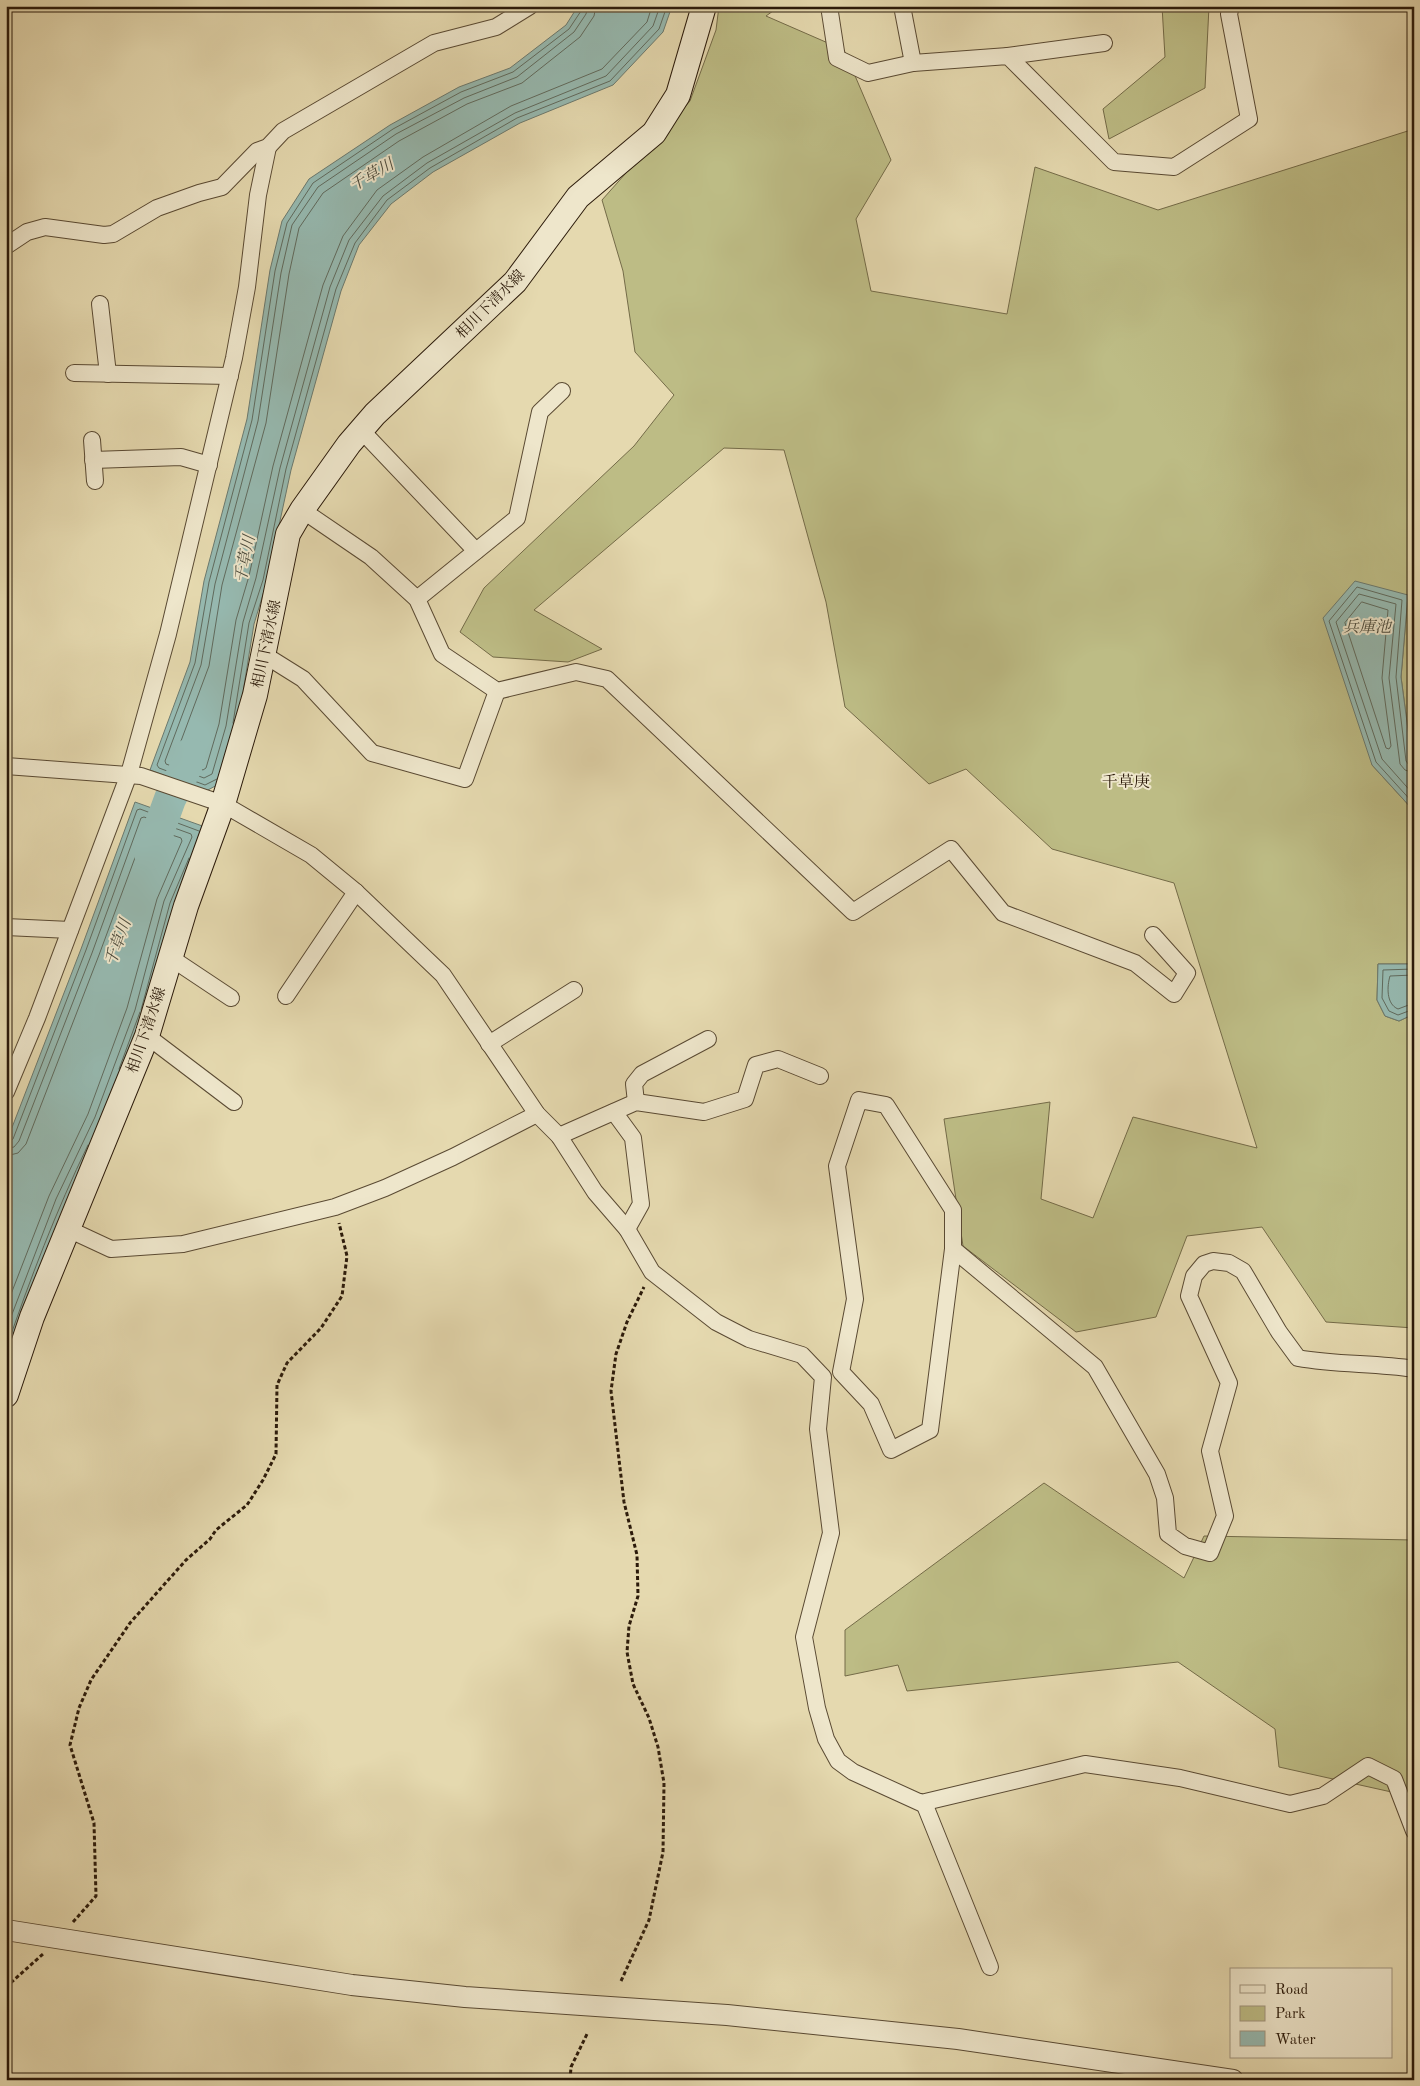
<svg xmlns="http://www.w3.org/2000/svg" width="1420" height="2086" font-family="'Old Standard TT','Noto Serif JP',serif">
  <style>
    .green { fill: #bdbc85; stroke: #746b48 }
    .water { fill: #96b9b0; stroke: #6b796e }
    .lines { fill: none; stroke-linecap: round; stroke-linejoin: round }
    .shore { stroke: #606a5d; stroke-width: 1 }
    .river { stroke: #96b9b0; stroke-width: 32 }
    .minor-casing { stroke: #5a4a33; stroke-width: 18 }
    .tertiary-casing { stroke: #5a4a33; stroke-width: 22 }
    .secondary-casing { stroke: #2b1a0a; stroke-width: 26 }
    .path { stroke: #2b1a0a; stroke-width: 3; stroke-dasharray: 4 2.5; stroke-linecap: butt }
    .minor { stroke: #eee6cb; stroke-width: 16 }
    .tertiary { stroke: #eee6cb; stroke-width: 20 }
    .secondary { stroke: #eee6cb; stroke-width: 24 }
    .labels { text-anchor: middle; stroke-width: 4; stroke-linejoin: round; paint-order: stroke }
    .street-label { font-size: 15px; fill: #2b1a0a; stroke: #eee6cb }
    .water-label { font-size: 16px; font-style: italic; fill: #4b4a3c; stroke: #eee6cb }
    .neighbourhood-label { font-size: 16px; fill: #2b1a0a; stroke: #eee6cb }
  </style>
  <rect width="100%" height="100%" fill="#e5d9af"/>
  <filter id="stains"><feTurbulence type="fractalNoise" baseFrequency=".004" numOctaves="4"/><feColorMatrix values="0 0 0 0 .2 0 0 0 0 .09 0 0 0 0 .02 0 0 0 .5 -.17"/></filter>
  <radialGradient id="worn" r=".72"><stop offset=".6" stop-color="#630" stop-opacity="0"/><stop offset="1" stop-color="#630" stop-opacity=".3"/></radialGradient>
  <g class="green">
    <path d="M719 6H780L766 16 844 50 891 160 856 219 871 291 1007 314 1035 167 1158 210 1414 129V775L1401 677 1408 595 1372 765 1414 811V964H1378L1377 1000 1385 1016 1399 1021 1414 1014V1328L1326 1322 1262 1227 1187 1236 1156 1317 1076 1332 963 1246 944 1119 1050 1102 1041 1199 1093 1218 1133 1117 1257 1148 1174 883 1052 849 966 769 929 784 845 707 826 602 784 450 724 448 534 610 602 649 568 662 493 657 460 632 484 588 634 446 674 395 635 352 623 271 602 200 690 101 716 30Z"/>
    <path d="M1162 6H1209L1205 88 1109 139 1103 109 1165 57Z"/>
    <path d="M1044 1483 1184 1578 1204 1536 1414 1540V1797L1279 1767 1275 1729 1178 1662 907 1691 898 1665 845 1676V1630Z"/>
  </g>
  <g class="water">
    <path d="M578 6H672L663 32 613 85 520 123 433 172 391 204 359 245 341 291 291 470 267 581 254 624 237 729 221 783 206 791 150 770 190 662 204 581 247 419 270 270 282 221 309 179 390 125 459 87 510 68 566 25Z"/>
    <path d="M1355 581 1408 595 1401 677 1414 775V811L1372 765 1323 618Z"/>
    <path d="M135 802 208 828 145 1013 6 1365V1143L81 949Z"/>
    <path d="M1378 964H1414V1014L1399 1021 1385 1016 1377 1000Z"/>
  </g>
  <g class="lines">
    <g class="shore">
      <path d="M588 6 586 14 574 32 517 77 464 98 396 134 318 187 292 225 281 273 258 421 215 584 201 665 165 761 166 764 204 778 212 774 226 726 243 622 256 578 280 468 330 287 349 240 383 196 427 163 515 113 606 76 653 26 660 6"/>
      <path d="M596 6 594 16 580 37 522 83 467 104 399 141 323 193 299 228 289 274 266 423 222 585 209 666 175 757 176 760 203 770 206 768 219 724 236 620 249 576 273 466 323 285 343 236 377 190 423 157 511 106 602 69 647 22 652 6"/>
      <path d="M1362 602 1388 610 1382 678 1391 746 1389 749 1386 748 1345 623Z"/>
      <path d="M233 723 249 623 263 580 286 469 336 289 355 243 387 200 430 168 517 118 610 81 659 29 667 6"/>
      <path d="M1414 766 1409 765 1406 761 1396 677 1402 600 1357 587 1329 621 1376 762 1414 804"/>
      <path d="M1414 773 1405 770 1400 764 1389 678 1396 604 1359 594 1336 622 1382 759 1414 795"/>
      <path d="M217 779 205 785 159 768 157 765 195 663 209 582 252 420 275 271 287 223 313 183 393 129 461 92 513 72 569 29 581 11 582 6"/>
      <path d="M1414 969 1383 970 1382 998 1389 1011 1398 1015 1414 1009"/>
      <path d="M1414 975 1390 976C1387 986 1386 1004 1398 1009L1414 1003"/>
      <path d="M141 1010 170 903 189 858"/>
      <path d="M119 1069 140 1012"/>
      <path d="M6 1142H10L13 1139 86 950 137 810 140 809 199 831"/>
      <path d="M6 1149 14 1147 19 1141 92 953 141 818 144 817 191 834 192 837 164 901 135 1010 95 1117 56 1199 6 1330"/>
      <path d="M6 1156 18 1153 26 1144 99 955 146 828 148 827 181 838 182 841 157 899 127 1008 88 1114 49 1196 6 1307"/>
      <path d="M6 1349C30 1279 56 1211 88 1145"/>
    </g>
    <path class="river" d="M150 854 170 799 186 767 190 754"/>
    <g class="minor-casing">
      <g id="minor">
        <path d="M829 6 837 58 868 73 913 63 1008 56 1114 162 1174 167 1249 119 1229 14 1231 6"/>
        <path d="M902 6 913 63"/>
        <path d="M1008 56 1104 43"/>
        <path d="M6 246 27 232 45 227 104 235 113 234 157 208 199 193 222 187 257 151 268 147 283 131 434 43 496 27 530 6"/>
        <path d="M100 304 108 374"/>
        <path d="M74 373 230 376"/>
        <path d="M361 430 476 551"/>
        <path d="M92 440 95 481"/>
        <path d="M93 460 181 457 209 465"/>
        <path d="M302 510 371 557 417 599 442 654 497 691 576 672 607 679 853 912 951 849 1003 913 1135 963 1174 994 1187 973 1153 935"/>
        <path d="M417 599 517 518 540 412 562 391"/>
        <path d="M263 654 303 679 372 753 465 779 497 691"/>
        <path d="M6 766 141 776 223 804 311 855 356 892 443 975 537 1114 559 1136 595 1192 627 1229 652 1272 716 1322 749 1339 802 1355 823 1377 818 1429 831 1533 804 1637 817 1708 826 1739 838 1761 853 1772 921 1803 1085 1764 1180 1778 1290 1804 1323 1796 1368 1766 1394 1779 1414 1831"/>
        <path d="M6 927 70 930"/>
        <path d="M171 958 231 998"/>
        <path d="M286 996 356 892"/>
        <path d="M147 1036 234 1102"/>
        <path d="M489 1044 574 990"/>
        <path d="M6 1092 37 1018 129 774 168 634 234 358 247 287 258 195 268 147"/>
        <path d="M859 1100 886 1105 953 1210V1249L930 1430 891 1450 871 1404 841 1372 855 1299 837 1166Z"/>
        <path d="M636 1102 634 1084 642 1074 708 1039"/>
        <path d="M614 1112 633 1138 641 1204 627 1229"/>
        <path d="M559 1136 636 1102 704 1112 745 1099 756 1065 778 1059 820 1076"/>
        <path d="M68 1229 111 1249 183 1244 335 1207 385 1188 453 1157 537 1114"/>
        <path d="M953 1249 1095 1367 1157 1474 1165 1498 1168 1534 1185 1546 1210 1553 1225 1516 1210 1451 1229 1383 1189 1296 1194 1276 1204 1264 1213 1261 1229 1263 1243 1271 1279 1332 1298 1358C1337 1365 1375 1363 1414 1369"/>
        <path d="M924 1803 990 1967"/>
      </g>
    </g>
    <g class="tertiary-casing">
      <path id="tertiary" d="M6 1930 352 1985 465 1997 727 2015 958 2039 1233 2080"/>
    </g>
    <g class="secondary-casing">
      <path id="secondary" d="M6 1395 32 1317 147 1036 186 906 223 804 255 695 288 534 302 510 349 444 375 414 515 282 578 197 654 133 678 95 704 6"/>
    </g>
    <g class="path">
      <path d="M73 1922 96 1896 94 1823 70 1745 79 1708 91 1680 130 1623 186 1560 210 1539 216 1530 247 1505 263 1480 276 1454 277 1385 287 1363 321 1328 342 1296 347 1256 339 1223"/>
      <path d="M621 1981 649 1920 663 1852 664 1783 658 1747 649 1718 633 1684 627 1652 629 1626 638 1596 637 1555 624 1502 611 1391 616 1354 627 1322 644 1287"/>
      <path d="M6 1987 43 1954"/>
      <path d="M570 2080 571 2067 588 2032"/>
    </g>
    <use href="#minor" class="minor"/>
    <use href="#tertiary" class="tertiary"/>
    <use href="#secondary" class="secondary"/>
  </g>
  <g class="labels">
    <g class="street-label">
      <text transform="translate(490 304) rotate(-45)" y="5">相川下清水線</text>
      <text transform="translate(266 644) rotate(-78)" y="5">相川下清水線</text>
      <text transform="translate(146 1030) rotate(-71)" y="5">相川下清水線</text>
    </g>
    <g class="water-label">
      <text transform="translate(371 174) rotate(-30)" y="6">千草川</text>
      <text transform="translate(244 559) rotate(-79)" y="6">千草川</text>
      <text x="1367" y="632">兵庫池</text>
      <text transform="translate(117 942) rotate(-70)" y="6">千草川</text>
    </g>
    <g class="neighbourhood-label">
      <text x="1126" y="787">千草庚</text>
    </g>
  </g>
  <rect width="1420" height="2086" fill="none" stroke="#e5d9af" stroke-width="25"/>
  <rect x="8" y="8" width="1405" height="2071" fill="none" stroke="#2b1a0a" stroke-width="2.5"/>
  <rect x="12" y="12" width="1395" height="2061" fill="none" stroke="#2b1a0a"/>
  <rect x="1230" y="1968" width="162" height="90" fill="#eee6cb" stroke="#a0947e"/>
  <rect x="1240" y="1985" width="25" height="8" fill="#eee6cb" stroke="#a0947e"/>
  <text x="1275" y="1994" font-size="15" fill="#2b1a0a">Road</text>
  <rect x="1240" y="2006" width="25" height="15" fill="#bdbc85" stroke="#a0947e"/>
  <text x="1275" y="2018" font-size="15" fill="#2b1a0a">Park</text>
  <rect x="1240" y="2031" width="25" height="15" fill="#96b9b0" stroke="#a0947e"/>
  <text x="1275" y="2044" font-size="15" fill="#2b1a0a">Water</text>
  <rect width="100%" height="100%" filter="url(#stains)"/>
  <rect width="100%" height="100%" fill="url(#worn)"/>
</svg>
